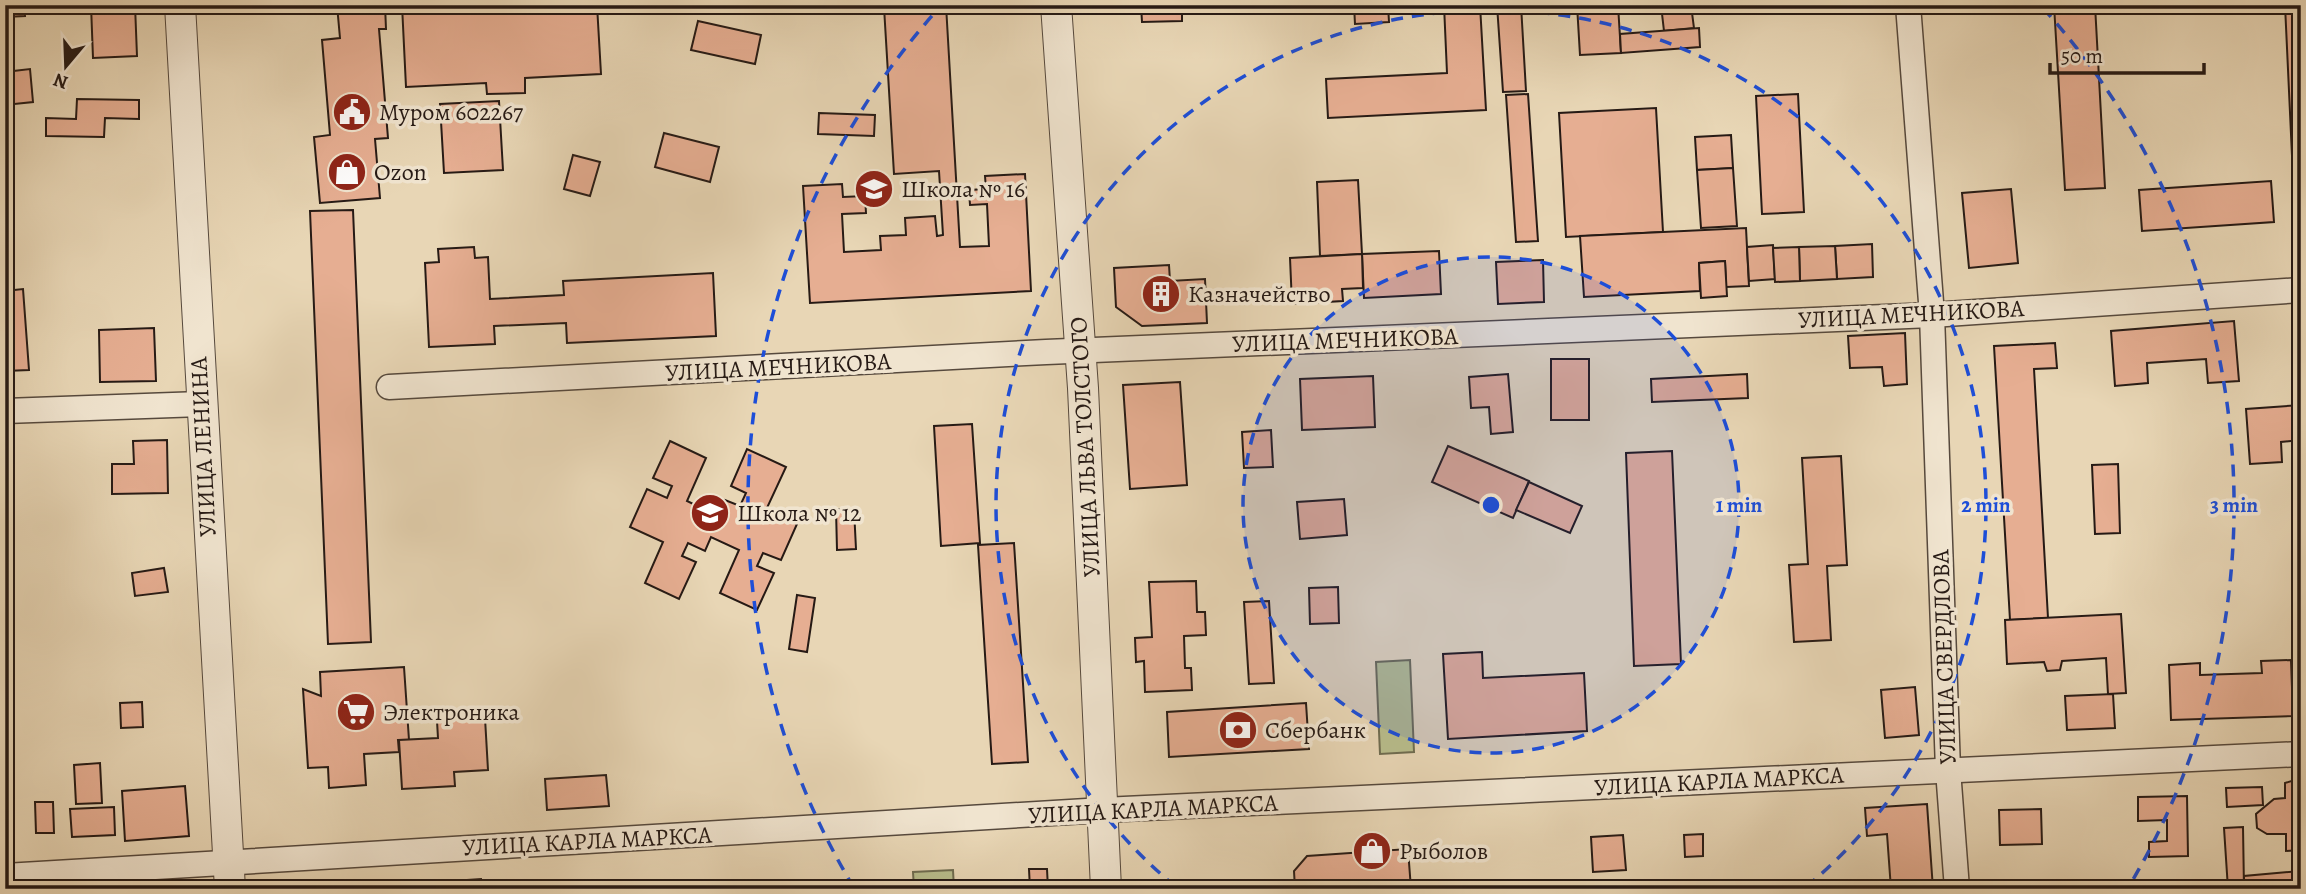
<svg xmlns="http://www.w3.org/2000/svg" width="2306" height="894" font-family="Alegreya,serif">
  <style>
    .green { fill: #b8bd8c; stroke: #6f6c50; stroke-width: 2 }
    .building { fill: #e6ae92; stroke: #261a15; stroke-width: 2 }
    .lines { fill: none; stroke-linecap: round; stroke-linejoin: round }
    .minor-casing { stroke: #56493d; stroke-width: 27 }
    .tertiary-casing { stroke: #56493d; stroke-width: 32 }
    .minor { stroke: #f0e4cf; stroke-width: 24 }
    .tertiary { stroke: #f0e4cf; stroke-width: 30 }
    .ring { fill: none; stroke: #1d4ed8; stroke-width: 3.5; stroke-dasharray: 12 9 }
    .labels { text-anchor: middle; stroke-width: 7; stroke-linejoin: round; paint-order: stroke }
    .poi-label { font-size: 24px; fill: #261a15; stroke: #f0e4cf; text-anchor: start }
    .street-label { font-size: 24px; fill: #261a15; stroke: #f0e4cf }
    .centre { fill: #1d4ed8; stroke: #f0e4cf; stroke-width: 3.5 }
    .ring-label { font-size: 21px; text-anchor: middle; font-weight: bold; fill: #1d4ed8; stroke: #f0e4cf; stroke-width: 7; stroke-linejoin: round; paint-order: stroke }
  </style>
  <rect width="100%" height="100%" fill="#e8d6b5"/>
  <filter id="stains"><feTurbulence type="fractalNoise" baseFrequency=".00286" numOctaves="4"/><feColorMatrix values="0 0 0 0 .2 0 0 0 0 .09 0 0 0 0 .02 0 0 0 .5 -.17"/></filter>
  <radialGradient id="worn" r=".72"><stop offset=".6" stop-color="#630" stop-opacity="0"/><stop offset="1" stop-color="#630" stop-opacity=".3"/></radialGradient>
  <g class="green">
    <path d="M1410 660 1414 752 1380 754 1376 662Z"/>
    <path d="M953 870 954 889H914L913 872Z"/>
  </g>
  <g class="building">
    <path d="M5 5H24L25 16 5 17Z"/>
    <path d="M91 5H135L137 56 93 58Z"/>
    <path d="M337 5H385L386 29H379L388 138 375 139 380 198 320 203 314 137 330 135 322 40 340 38Z"/>
    <path d="M402 5H597L601 74 525 78V93L487 94 486 83 406 87Z"/>
    <path d="M946 5 960 247 989 246 987 204 970 205 969 190 986 189 985 176 1025 174 1031 291 810 303 803 186 842 184 843 197 865 196 866 213 842 214 844 252 881 250 880 236 906 235 905 218 935 216 937 236 943 235 939 171 894 174 884 7Z"/>
    <path d="M1141 5H1182V21L1142 22Z"/>
    <path d="M1354 5H1388L1389 22 1355 24Z"/>
    <path d="M1444 5H1480L1486 110 1328 118 1326 79 1447 73Z"/>
    <path d="M1497 5H1521L1526 91 1503 92Z"/>
    <path d="M1577 5H1618L1621 53 1580 55Z"/>
    <path d="M1661 5H1691L1694 28 1664 31Z"/>
    <path d="M2054 5H2095L2105 188 2065 190Z"/>
    <path d="M2285 5H2301V177H2293Z"/>
    <path d="M698 21 761 35 755 64 691 50Z"/>
    <path d="M1699 28 1700 47 1621 53 1620 34Z"/>
    <path d="M30 69 33 102 5 105V72Z"/>
    <path d="M1528 94 1538 241 1516 242 1506 95Z"/>
    <path d="M1798 94 1804 212 1762 214 1756 96Z"/>
    <path d="M77 99 139 100V119L105 118 104 137 46 136V118L76 119Z"/>
    <path d="M499 101 503 170 444 173 440 104Z"/>
    <path d="M1656 108 1663 232 1566 237 1559 113Z"/>
    <path d="M819 113 875 115 874 136 818 134Z"/>
    <path d="M664 133 719 147 710 182 655 167Z"/>
    <path d="M1731 135 1733 168 1697 170 1695 137Z"/>
    <path d="M573 155 600 162 590 196 564 189Z"/>
    <path d="M1733 168 1737 226 1701 228 1697 170Z"/>
    <path d="M1358 180 1362 254 1320 256 1317 182Z"/>
    <path d="M2271 181 2274 222 2142 231 2139 190Z"/>
    <path d="M2011 189 2018 263 1969 268 1962 193Z"/>
    <path d="M353 210 371 642 328 644 310 211Z"/>
    <path d="M1746 228 1749 286 1726 287 1725 261 1699 263 1700 291 1584 297 1580 236Z"/>
    <path d="M1872 244 1873 277 1837 279 1835 246Z"/>
    <path d="M1773 245 1775 279 1749 281 1747 247Z"/>
    <path d="M1835 246 1837 279 1800 281 1799 247Z"/>
    <path d="M474 247 475 258 488 257 490 299 564 295 563 281 713 273 716 336 567 343 566 323 494 326 495 344 429 347 425 263 439 262 438 249Z"/>
    <path d="M1799 247 1800 281 1775 282 1773 248Z"/>
    <path d="M1439 251 1441 294 1364 298 1362 254Z"/>
    <path d="M1362 254 1363 288 1342 289 1343 301 1292 304 1290 258Z"/>
    <path d="M1543 260 1544 302 1498 304 1496 262Z"/>
    <path d="M1725 261 1727 296 1701 298 1699 263Z"/>
    <path d="M1169 265 1170 281 1205 279 1207 323 1142 326 1116 307 1114 268Z"/>
    <path d="M23 289 29 370 5 371V291Z"/>
    <path d="M2234 321 2239 381 2208 383 2206 359 2147 363 2148 383 2115 386 2111 331Z"/>
    <path d="M154 328 156 381 100 382 99 330Z"/>
    <path d="M1905 333 1907 384 1884 386 1882 367 1850 368 1848 336Z"/>
    <path d="M2055 343 2057 368 2034 369 2048 618 2010 620 1994 346Z"/>
    <rect x="1551" y="359" width="38" height="61"/>
    <path d="M1508 374 1513 432 1491 434 1489 407 1471 408 1469 377Z"/>
    <path d="M1747 374 1748 398 1652 402 1651 379Z"/>
    <path d="M1373 376 1375 427 1302 430 1300 379Z"/>
    <path d="M1180 382 1187 485 1130 489 1123 385Z"/>
    <path d="M2301 405V440L2281 442 2282 462 2250 464 2246 409Z"/>
    <path d="M972 424 980 543 941 546 934 426Z"/>
    <path d="M1271 430 1273 467 1244 468 1242 432Z"/>
    <path d="M167 440 168 493 112 494V464H134L133 441Z"/>
    <path d="M670 441 706 458 687 501 718 516 725 500 740 506 746 493 731 486 747 449 786 467 766 510 797 524 781 560 763 553 757 566 774 573 757 610 720 593 739 550 711 537 705 551 688 543 682 556 696 562 679 599 645 583 663 542 630 527 647 489 667 498 672 486 653 478Z"/>
    <path d="M1448 446 1529 481 1513 518 1432 482Z"/>
    <path d="M1672 451 1681 664 1634 666 1626 453Z"/>
    <path d="M1841 456 1847 565 1827 566 1831 640 1794 642 1789 565 1808 564 1802 458Z"/>
    <path d="M2118 464 2120 533 2095 534 2092 465Z"/>
    <path d="M1529 482 1582 506 1570 533 1516 510Z"/>
    <path d="M1344 499 1347 535 1300 539 1297 502Z"/>
    <path d="M836 509H854L856 549 837 550Z"/>
    <path d="M1014 543 1028 762 992 764 978 545Z"/>
    <path d="M164 568 168 592 135 596 132 573Z"/>
    <path d="M1196 581 1197 612H1205L1206 635 1184 636 1185 668H1191L1192 690 1145 692 1144 661 1136 662 1135 638 1152 637 1149 582Z"/>
    <path d="M1338 587 1339 623 1310 624 1309 588Z"/>
    <path d="M797 595 815 598 807 652 789 649Z"/>
    <path d="M1269 601 1274 683 1249 684 1244 602Z"/>
    <path d="M2121 614 2126 693 2108 694 2106 658 2062 661 2060 670 2047 671 2044 662 2007 664 2005 620Z"/>
    <path d="M1482 652 1483 678 1584 673 1587 731 1448 739 1443 654Z"/>
    <path d="M2291 660 2293 716 2171 720 2169 665 2200 663V675L2262 673 2261 661Z"/>
    <path d="M404 667 409 740H398L399 752 364 754 366 785 329 788 328 767 308 768 303 689 321 696 320 672Z"/>
    <path d="M1915 687 1919 735 1885 738 1881 690Z"/>
    <path d="M2113 694 2115 728 2067 730 2065 696Z"/>
    <path d="M142 702 143 727 121 728 120 703Z"/>
    <path d="M1306 703 1309 749 1169 757 1167 712Z"/>
    <path d="M485 718 488 770 454 772 455 786 402 789 399 740 438 738 437 721Z"/>
    <path d="M100 763 102 803 76 804 74 765Z"/>
    <path d="M606 775 609 806 547 810 545 779Z"/>
    <path d="M2301 778V850L2286 851V834H2267L2257 828 2256 814 2274 799 2285 798V783Z"/>
    <path d="M185 786 189 836 125 841 122 791Z"/>
    <path d="M2262 787 2263 805 2227 807 2226 788Z"/>
    <path d="M2187 796 2188 856 2149 857V842L2167 841V820L2138 821V797Z"/>
    <path d="M35 802H53L54 833H36Z"/>
    <path d="M1927 804 1933 889H1891L1887 834 1867 836 1865 808Z"/>
    <path d="M114 807 115 835 72 837 70 809Z"/>
    <path d="M2041 809 2042 844 2000 845 1999 810Z"/>
    <path d="M2243 827 2244 889H2228L2224 828Z"/>
    <path d="M1703 834V856L1685 857 1684 835Z"/>
    <path d="M1623 835 1626 870 1593 872 1591 837Z"/>
    <path d="M1408 849 1411 889H1295L1294 871 1307 856Z"/>
    <path d="M1029 869H1047L1048 889H1030Z"/>
    <path d="M2300 871 2301 889H2244V876Z"/>
    <path d="M481 879 482 889H422V883Z"/>
  </g>
  <g class="lines">
    <g class="minor-casing">
      <g id="minor">
        <path d="M1908 5 1932 315 1948 770 1957 889"/>
        <path d="M389 387 1046 352 1932 315 2301 290"/>
        <path d="M5 411 201 404"/>
        <path d="M5 876 1103 810 2301 754"/>
      </g>
    </g>
    <g class="tertiary-casing">
      <g id="tertiary">
        <path d="M180 5 230 889"/>
        <path d="M1056 5 1083 388 1106 889"/>
      </g>
    </g>
    <use href="#minor" class="minor"/>
    <use href="#tertiary" class="tertiary"/>
  </g>
  <circle cx="1491" cy="505" r="248" fill="#1d4ed8" fill-opacity=".12"/>
  <g class="ring">
    <circle cx="1491" cy="505" r="248"/>
    <path d="M1176 887A495 495 0 1 1 1806 887"/>
    <path d="M854 888A743 743 0 0 1 939 8M2043 8A743 743 0 0 1 2128 888"/>
  </g>
  <defs>
    <g id="civic-disc" transform="scale(2.0125)"><circle r="9.5" fill="#8f2418" stroke="#f0e4cf"/><path d="M-.6-6.5H3V-4.5H.6V-3L4-1V1h2V6H-6V1h2V-1L-.6-3ZM-1.2 2.5V6h2.4V2.5Z" fill="#fff"/></g>
    <g id="shop-disc" transform="scale(2.0125)"><circle r="9.5" fill="#8f2418" stroke="#f0e4cf"/><path d="M-5-2.5h2.3a2.7 3.5 0 0 1 5.4 0H5L5.5 6h-11ZM-1.5-2.5h3a1.5 2.3 0 0 0-3 0Z" fill="#fff"/></g>
    <g id="school-disc" transform="scale(2.0125)"><circle r="9.5" fill="#8f2418" stroke="#f0e4cf"/><path d="M0-5L7-2L0 1L-7-2ZM-4 1L0 2.5L4 1V4Q0 6-4 4Z" fill="#fff"/></g>
    <g id="building-disc" transform="scale(2.0125)"><circle r="9.5" fill="#8f2418" stroke="#f0e4cf"/><path d="M-4-6H4V6H1V3H-1V6H-4ZM-2.5-4.3h1.7v1.8h-1.7ZM.8-4.3h1.7v1.8H.8ZM-2.5-1h1.7V.8h-1.7ZM.8-1h1.7V.8H.8Z" fill="#fff"/></g>
    <g id="supermarket-disc" transform="scale(2.0125)"><circle r="9.5" fill="#8f2418" stroke="#f0e4cf"/><path d="M-6-5.5h2.5l.6 2H6L4.5 2H-2.5L-4.4-4H-6ZM-1.5 3.2a1.3 1.3 0 1 0 .1 0ZM3 3.2a1.3 1.3 0 1 0 .1 0Z" fill="#fff"/></g>
    <g id="bank-disc" transform="scale(2.0125)"><circle r="9.5" fill="#8f2418" stroke="#f0e4cf"/><path d="M-6-4H6V4H-6ZM0-2.3a2.3 2.3 0 1 0 0 4.6a2.3 2.3 0 1 0 0-4.6Z" fill="#fff"/></g>
  </defs>
  <g fill-rule="evenodd">
    <use href="#civic-disc" x="352" y="112"/>
    <use href="#shop-disc" x="347" y="172"/>
    <use href="#school-disc" x="874" y="189"/>
    <use href="#building-disc" x="1161" y="294"/>
    <use href="#school-disc" x="710" y="513"/>
    <use href="#supermarket-disc" x="356" y="712"/>
    <use href="#bank-disc" x="1238" y="730"/>
    <use href="#shop-disc" x="1372" y="851"/>
  </g>
  <g class="labels">
    <g class="poi-label">
      <text x="379" y="120">Муром 602267</text>
      <text x="374" y="180">Ozon</text>
      <text x="901" y="197">Школа № 16</text>
      <text x="1188" y="302">Казначейство</text>
      <text x="737" y="521">Школа № 12</text>
      <text x="383" y="720">Электроника</text>
      <text x="1265" y="738">Сбербанк</text>
      <text x="1399" y="859">Рыболов</text>
    </g>
    <g class="street-label">
      <text transform="translate(1911 314) rotate(-3)" y="8">УЛИЦА МЕЧНИКОВА</text>
      <text transform="translate(1345 340) rotate(-2)" y="8">УЛИЦА МЕЧНИКОВА</text>
      <text transform="translate(778 367) rotate(-3)" y="8">УЛИЦА МЕЧНИКОВА</text>
      <text transform="translate(203 447) rotate(-93)" y="8">УЛИЦА ЛЕНИНА</text>
      <text transform="translate(1085 447) rotate(-93)" y="8">УЛИЦА ЛЬВА ТОЛСТОГО</text>
      <text transform="translate(1944 657) rotate(-92)" y="8">УЛИЦА СВЕРДЛОВА</text>
      <text transform="translate(1719 781) rotate(-3)" y="8">УЛИЦА КАРЛА МАРКСА</text>
      <text transform="translate(1153 809) rotate(-3)" y="8">УЛИЦА КАРЛА МАРКСА</text>
      <text transform="translate(587 841) rotate(-3)" y="8">УЛИЦА КАРЛА МАРКСА</text>
    </g>
  </g>
  <circle cx="1491" cy="505" r="10" class="centre"/>
  <g class="ring-label">
    <text x="1739" y="512">1 min</text>
    <text x="1986" y="512">2 min</text>
    <text x="2234" y="512">3 min</text>
  </g>
  <rect width="2306" height="894" fill="none" stroke="#e8d6b5" stroke-width="28"/>
  <rect x="7" y="7" width="2292" height="880" fill="none" stroke="#261a15" stroke-width="3.5"/>
  <rect x="14" y="14" width="2278" height="866" fill="none" stroke="#261a15" stroke-width="2"/>
  <g transform="translate(66 66) rotate(199)" stroke="#f0e4cf" stroke-width="5" paint-order="stroke">
  <path d="M0-5L12 26L0 18L-12 26Z" fill="#261a15"/>
  <text y="-10" font-size="19" font-weight="bold" text-anchor="middle" fill="#261a15">N</text>
  </g>
  <path d="M2050 63v10h154v-10" fill="none" stroke="#261a15" stroke-width="3.5"/>
  <text x="2061" y="63" font-size="21" fill="#261a15" stroke="#f0e4cf" stroke-width="5" paint-order="stroke">50 m</text>
  <rect width="100%" height="100%" filter="url(#stains)"/>
  <rect width="100%" height="100%" fill="url(#worn)"/>
</svg>
